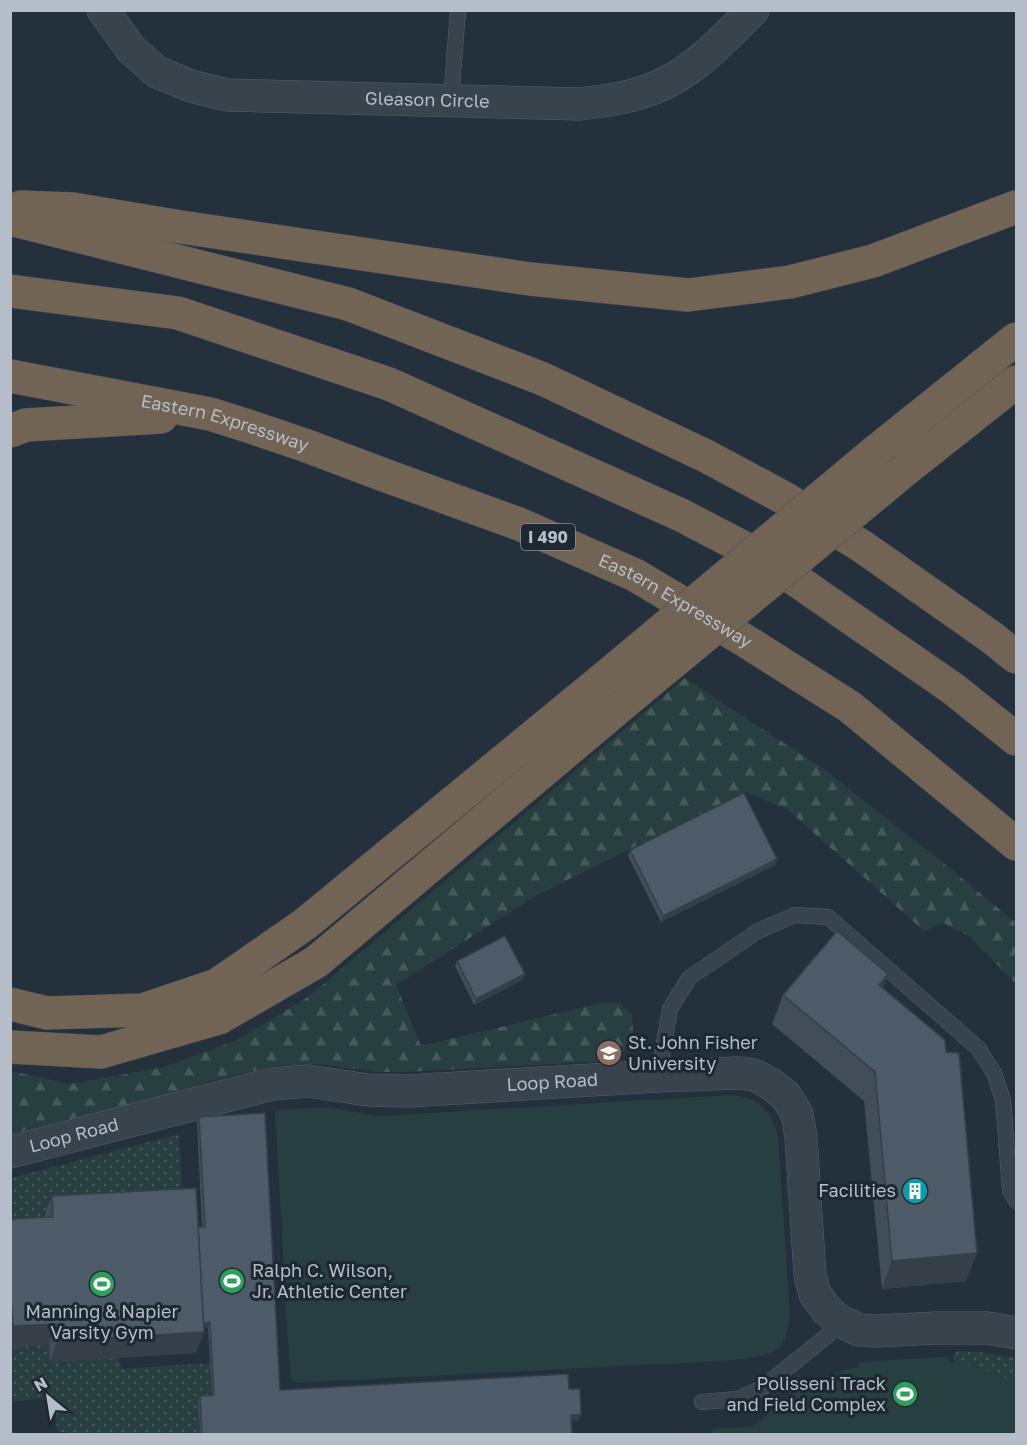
<svg xmlns="http://www.w3.org/2000/svg" width="1027" height="1445" font-family="'Golos Text',sans-serif">
  <style>
    .grass { fill: url(#grass-dots) }
    .forest { fill: url(#forest-firs) }
    .pitch { fill: #273f3e }
    .lines { fill: none; stroke-linecap: round; stroke-linejoin: round }
    .lane-casing { stroke: #56606a; stroke-width: 16 }
    .street-casing { stroke: #56606a; stroke-width: 33 }
    .highway-casing { stroke: #434d57; stroke-width: 34 }
    .lane { stroke: #38434c; stroke-width: 15 }
    .street { stroke: #38434c; stroke-width: 32 }
    .highway { stroke: #726455; stroke-width: 33 }
    .highway-bridge-casing { stroke: #434d57; stroke-width: 34; stroke-linecap: butt }
    .highway-bridge { stroke: #726455; stroke-width: 33 }
    .wall { fill: #424d59 }
    .shaded-wall { fill: #363f48 }
    .building { fill: #4d5a67; stroke: #363f48; stroke-width: 1.5 }
    .labels { text-anchor: middle; stroke-width: 6; stroke-linejoin: round; paint-order: stroke }
    .shield { fill: #1d2831; stroke: #87909b; stroke-width: 1.5 }
    .shield-label { font-size: 16px; font-weight: bold; fill: #b4bdc8 }
    .street-label { font-size: 18px; fill: #b4bdc8; stroke: #1d2831 }
    .poi-label { font-size: 18px; fill: #b4bdc8; stroke: #1d2831; text-anchor: start }
  </style>
  <defs>
    <pattern id="grass-dots" width="8" height="8" patternUnits="userSpaceOnUse" patternTransform="scale(1.5)"><rect width="8" height="8" fill="#273f3e"/><path d="M2 2h.1M6 6h.1" fill="none" stroke="#445958" stroke-width="1.8" stroke-linecap="round"/></pattern>
    <pattern id="forest-firs" width="22" height="20" patternUnits="userSpaceOnUse" patternTransform="scale(1.5)"><rect width="22" height="20" fill="#273f3e"/><path d="M5 1l3.5 6h-7zM16 11l3.5 6h-7z" fill="#445958"/></pattern>
  </defs>
  <rect width="100%" height="100%" fill="#24313c"/>
  <g class="grass">
    <path d="M179 1134 184 1209 44 1217 11 1239V1178Z"/>
    <path d="M49 1345 50 1362 119 1358 121 1369 210 1363 212 1400 198 1401 200 1434H70L69 1432H57L55 1398 11 1401V1347Z"/>
    <path d="M958 1351 979 1352 1016 1358V1381L970 1365 953 1362V1355Z"/>
  </g>
  <path class="forest" d="M685 678 825 770 951 869 1016 923V984L969 936 943 923 924 931 787 809 745 792 537 895 396 985 421 1046 605 1002 620 1003 632 1014 633 1034 624 1051 607 1061 406 1072H379L318 1064 274 1066 203 1083 194 1088 11 1134V1071L70 1084 164 1067 237 1040 308 997Z"/>
  <g class="pitch">
    <path d="M731 1095C760 1098 768 1108 778 1134L790 1315C788 1325 787 1339 780 1347 767 1361 720 1360 701 1362L296 1383 290 1377 275 1111 325 1107 378 1116Z"/>
    <path d="M948 1357 949 1362 970 1365 1016 1381V1434H713L712 1429 754 1426 783 1400 804 1387 826 1377 845 1370 858 1367V1362Z"/>
  </g>
  <g class="lines">
    <g class="lane-casing">
      <g id="lane">
        <path d="M451 101 458 10"/>
        <path d="M658 1076 670 1009 689 978 758 931 795 915 828 917 978 1048 994 1073 1003 1100 1010 1190 1016 1201"/>
        <path d="M702 1402 738 1399 762 1388 827 1336 840 1321"/>
      </g>
    </g>
    <g class="street-casing">
      <g id="street">
        <path id="s1" d="M103 10 131 49 157 72 191 86 227 95 580 104C604 101 627 98 649 90 691 75 722 41 753 10"/>
        <path id="s2" d="M10 1152 272 1084 308 1081 368 1090 408 1091 658 1076 739 1073 754 1075 771 1084 786 1096 797 1114 801 1137 810 1275 815 1294 827 1310 840 1321 859 1330 876 1331 936 1328H987L1016 1333"/>
      </g>
    </g>
    <g class="highway-casing">
      <g id="highway">
        <path d="M21 207 73 209 181 227 530 279 688 295 790 282 873 261 1016 207"/>
        <path d="M10 219 348 304 543 379 706 456 786 499 863 547 991 637 1016 657"/>
        <path d="M10 291 178 313 389 384 681 515 767 560 952 688 1016 739"/>
        <path id="s3" d="M10 376 210 414 248 426 307 446 384 475 519 524 635 575 744 640 850 707 1016 844"/>
        <path d="M10 431 26 425 161 417"/>
        <path d="M875 452 1016 339"/>
        <path d="M905 470 1016 382"/>
        <path d="M10 1004 47 1013 143 1010 217 985 305 924 602 680"/>
        <path d="M10 1047 101 1052 219 1018 316 962 631 697"/>
      </g>
    </g>
    <use href="#lane" class="lane"/>
    <use href="#street" class="street"/>
    <use href="#highway" class="highway"/>
    <g class="highway-bridge-casing">
      <g id="highway-bridge">
        <path d="M602 680 875 452"/>
        <path d="M631 697 905 470"/>
      </g>
    </g>
    <use href="#highway-bridge" class="highway-bridge"/>
  </g>
  <g class="wall">
    <path d="M630 850 777 859 775 865 661 922 628 856Z"/>
    <path d="M457 961 522 980 474 1005 455 966Z"/>
    <path d="M888 974 883 988 946 1052 977 1253 966 1281 882 1289 864 1101 772 1024 783 995Z"/>
    <path d="M199 1117 280 1390 569 1389 579 1421H571L572 1434H200L198 1401 200 1396 212 1395 208 1328H204V1332L196 1353 50 1362 49 1345 10 1347V1219L44 1217 52 1196 198 1227H202L197 1122Z"/>
  </g>
  <g class="shaded-wall">
    <path d="M777 859 775 865 661 922 663 916Z"/>
    <path d="M525 974 522 980 474 1005 476 999Z"/>
    <path d="M888 974 878 1002 879 985Z"/>
    <path d="M977 1253 966 1281 882 1289 892 1261Z"/>
    <path d="M210 1322 208 1328 195 1329 197 1323Z"/>
    <path d="M56 1324 49 1345 10 1347V1332L13 1326Z"/>
    <path d="M204 1332 196 1353 50 1362 57 1341Z"/>
    <path d="M571 1415H581L579 1421H569Z"/>
  </g>
  <g class="building">
    <path d="M744 793 777 859 663 916 630 850Z"/>
    <path d="M837 931 888 974 879 985 945 1040 946 1052 959 1053 977 1253 892 1261 875 1072 783 995Z"/>
    <path d="M505 936 525 974 476 999 457 961Z"/>
    <path d="M265 1113 280 1390 568 1374 569 1389H580L581 1415H571L572 1434H202L200 1396 214 1395 210 1322 203 1323 198 1227H205L199 1117Z"/>
    <path d="M196 1188 204 1332 57 1341 56 1324 13 1326 10 1286V1219L53 1217 52 1196Z"/>
  </g>
  <defs>
    <g id="university-disc" transform="scale(1.35)"><circle r="9.5" fill="#8d6e63" stroke="#1d2831"/><path d="M0-5L7-2L0 1L-7-2ZM-4 1L0 2.5L4 1V4Q0 6-4 4Z" fill="#fff"/></g>
    <g id="building-disc" transform="scale(1.35)"><circle r="9.5" fill="#0f9aa8" stroke="#1d2831"/><path d="M-4-6H4V6H1V3H-1V6H-4ZM-2.5-4.3h1.7v1.8h-1.7ZM.8-4.3h1.7v1.8H.8ZM-2.5-1h1.7V.8h-1.7ZM.8-1h1.7V.8H.8Z" fill="#fff"/></g>
    <g id="stadium-disc" transform="scale(1.35)"><circle r="9.5" fill="#2e9e5b" stroke="#1d2831"/><path d="M0-5a6.5 5 0 1 0 0 10a6.5 5 0 1 0 0-10ZM-3.5-1.8h7v3.6h-7Z" fill="#fff"/></g>
  </defs>
  <g fill-rule="evenodd">
    <use href="#university-disc" x="609" y="1053"/>
    <use href="#building-disc" x="915" y="1191"/>
    <use href="#stadium-disc" x="232" y="1281"/>
    <use href="#stadium-disc" x="102" y="1284"/>
    <use href="#stadium-disc" x="905" y="1394"/>
  </g>
  <g class="labels">
    <rect class="shield" x="521" y="524" width="54" height="26" rx="4.5"/>
    <g class="shield-label">
      <text x="548" y="543">I 490</text>
    </g>
    <g class="street-label">
      <text dy="6" stroke="none"><textPath href="#s1" startOffset="357">Gleason Circle</textPath></text>
      <text dy="6" stroke="none"><textPath href="#s3" startOffset="220">Eastern Expressway</textPath></text>
      <text dy="6" stroke="none"><textPath href="#s3" startOffset="706">Eastern Expressway</textPath></text>
      <text dy="6" stroke="none"><textPath href="#s2" startOffset="552">Loop Road</textPath></text>
      <text dy="6" stroke="none"><textPath href="#s2" startOffset="66">Loop Road</textPath></text>
    </g>
    <g class="poi-label">
      <text x="628" y="1049">St. John Fisher<tspan x="628" dy="21">University</tspan></text>
      <text x="896" y="1197" text-anchor="end">Facilities</text>
      <text x="252" y="1277">Ralph C. Wilson,<tspan x="252" dy="21">Jr. Athletic Center</tspan></text>
      <text x="102" y="1318" text-anchor="middle">Manning &amp; Napier<tspan x="102" dy="21">Varsity Gym</tspan></text>
      <text x="886" y="1390" text-anchor="end">Polisseni Track<tspan x="886" dy="21">and Field Complex</tspan></text>
    </g>
  </g>
  <rect width="1027" height="1445" fill="none" stroke="#b4bdc8" stroke-width="24"/>
  <g transform="translate(48 1397) rotate(330)" stroke="#1d2831" stroke-width="4.5" paint-order="stroke">
  <path d="M0-4.5L10 22L0 15L-10 22Z" fill="#b4bdc8"/>
  <text y="-9" font-size="16" font-weight="bold" text-anchor="middle" fill="#b4bdc8">N</text>
  </g>
</svg>
